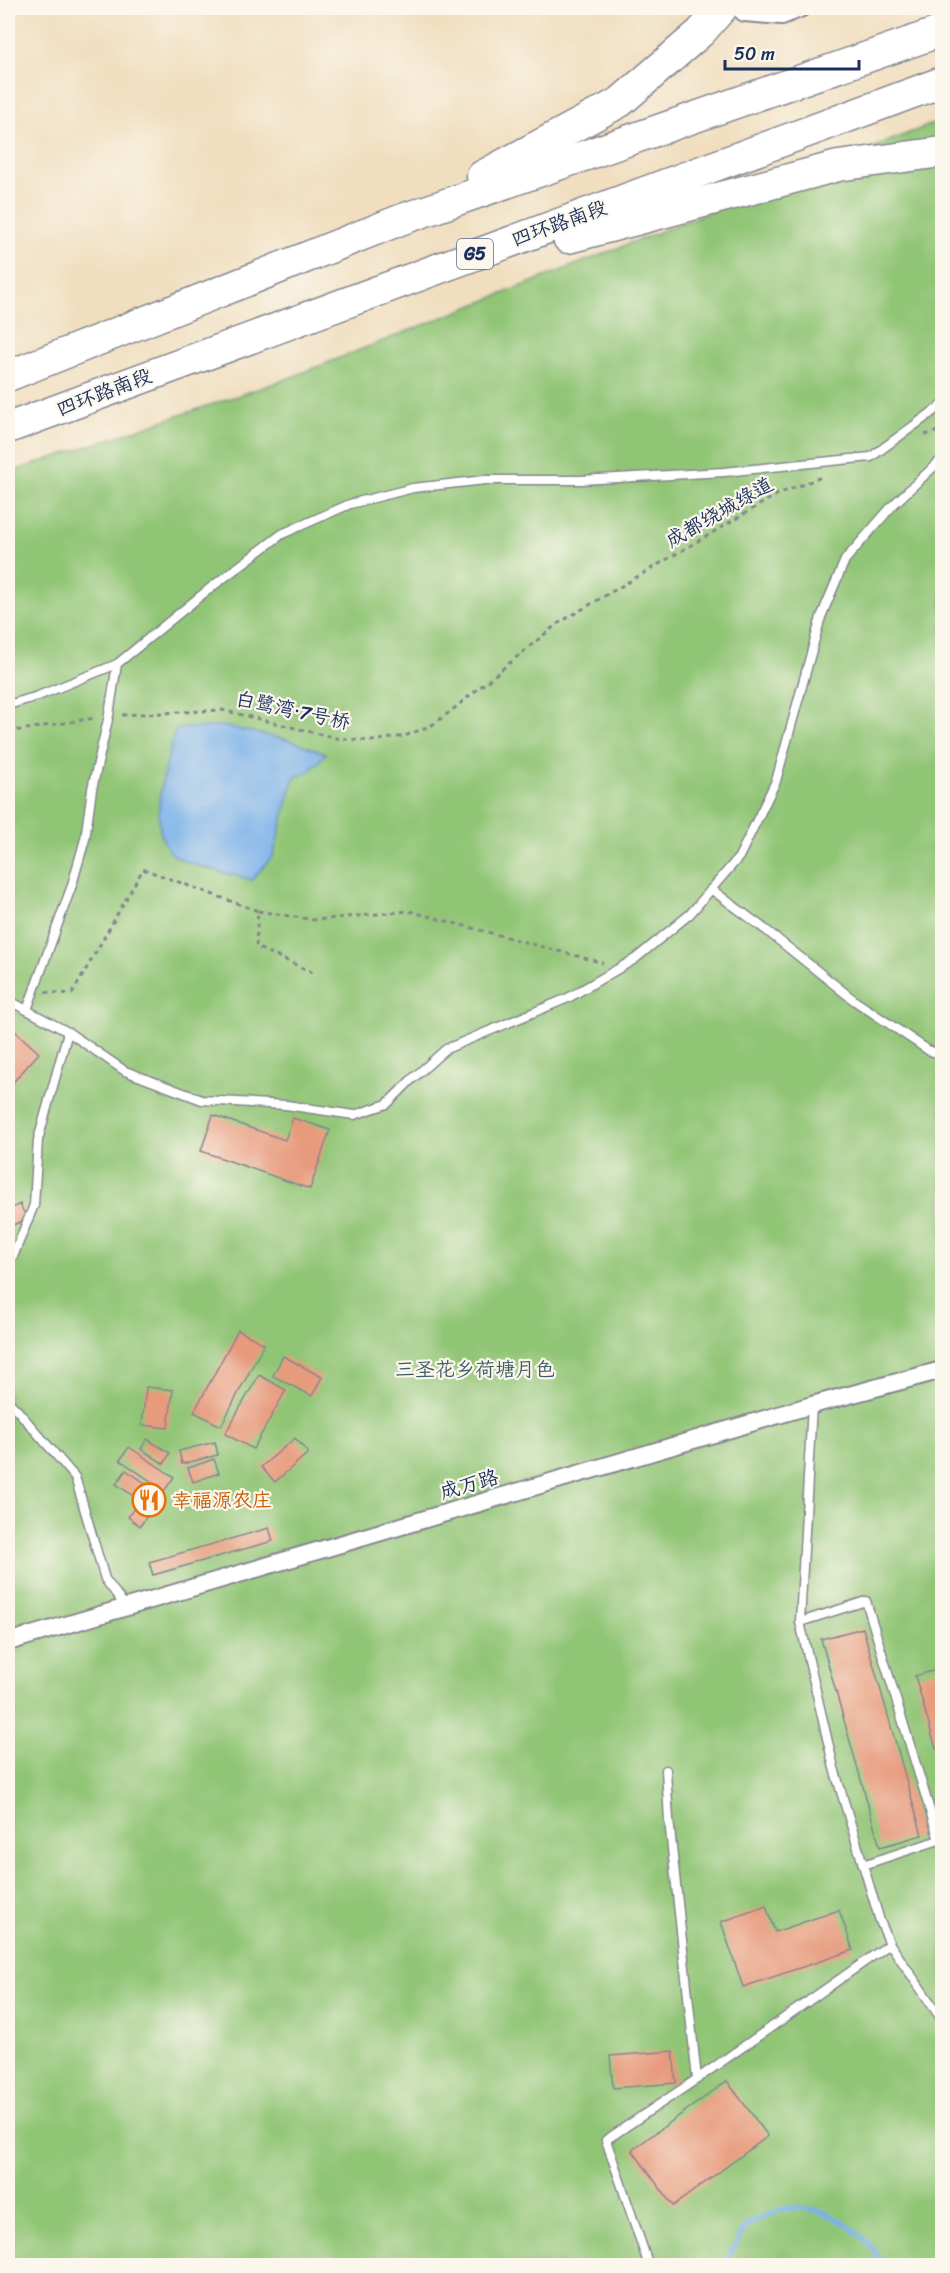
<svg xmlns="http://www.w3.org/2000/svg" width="950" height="2273" font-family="Sriracha,'LXGW WenKai TC',sans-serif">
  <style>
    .green { fill: #91c576; stroke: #567a6a; stroke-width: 1.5 }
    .water { fill: #7ab1e9; stroke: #4a70a4; stroke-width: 1.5 }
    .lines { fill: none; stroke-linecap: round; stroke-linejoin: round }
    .stream { stroke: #7ab1e9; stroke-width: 5 }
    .building { fill: #e79a7b }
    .lane-casing { stroke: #86868e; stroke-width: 11 }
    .street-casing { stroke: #86868e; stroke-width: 20 }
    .highway-casing { stroke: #86868e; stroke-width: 33 }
    .path { stroke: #86868e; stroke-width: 3; stroke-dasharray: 4.5 4.5; stroke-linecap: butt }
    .lane { stroke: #fff; stroke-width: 8 }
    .street { stroke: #fff; stroke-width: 16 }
    .highway { stroke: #fff; stroke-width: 30 }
    .labels { text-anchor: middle; stroke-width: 4.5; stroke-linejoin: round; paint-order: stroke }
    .shield { fill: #fbf7ec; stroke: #5e6b89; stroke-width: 1.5 }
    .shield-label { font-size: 18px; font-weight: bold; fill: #1b2f5e }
    .street-label { font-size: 20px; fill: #1b2f5e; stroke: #fbf7ec }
    .park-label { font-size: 20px; fill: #3e5c65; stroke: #fbf7ec }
    .food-label { font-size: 20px; fill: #c56008; stroke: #fbf7ec; text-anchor: start }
  </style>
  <rect width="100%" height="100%" fill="#fbf7ec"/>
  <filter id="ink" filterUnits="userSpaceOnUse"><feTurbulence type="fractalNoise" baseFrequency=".0167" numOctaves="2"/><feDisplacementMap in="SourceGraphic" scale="12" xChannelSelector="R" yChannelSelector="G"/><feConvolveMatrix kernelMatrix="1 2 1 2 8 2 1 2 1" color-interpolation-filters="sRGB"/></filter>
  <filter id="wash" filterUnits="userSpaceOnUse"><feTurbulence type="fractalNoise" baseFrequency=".008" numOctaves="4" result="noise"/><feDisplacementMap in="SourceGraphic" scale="24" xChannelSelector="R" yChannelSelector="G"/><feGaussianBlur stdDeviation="1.35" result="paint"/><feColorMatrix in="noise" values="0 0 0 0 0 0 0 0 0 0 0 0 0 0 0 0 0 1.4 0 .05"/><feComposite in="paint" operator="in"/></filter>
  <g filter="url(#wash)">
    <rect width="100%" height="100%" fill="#f0debf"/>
    <path class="green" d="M942 120V2265H8V473L284 380Z"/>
    <path class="water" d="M223 726 289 740 326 753 310 771 294 778 273 856 252 880C232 874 198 868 180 859 140 839 167 761 176 729Z"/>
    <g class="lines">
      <path class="stream" d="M727 2266 728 2258 747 2224C760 2219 777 2209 790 2208 829 2205 866 2233 884 2266"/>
    </g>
    <g id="blocks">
      <g class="building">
        <path d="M15 1031 39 1053 8 1088V1039Z"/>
        <path d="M213 1115 285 1140 293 1118 330 1130 310 1189 201 1151Z"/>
        <path d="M20 1204 27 1219 8 1227V1210Z"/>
        <path d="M238 1330 264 1344 221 1426 194 1412Z"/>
        <path d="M283 1356 322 1377 312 1396 273 1376Z"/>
        <path d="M259 1375 286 1390 253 1449 225 1434Z"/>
        <path d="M146 1387 173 1390 168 1428 142 1425Z"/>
        <path d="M295 1438 308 1453 275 1482 261 1467Z"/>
        <path d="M147 1439 170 1453 164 1464 141 1449Z"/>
        <path d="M215 1442 218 1455 182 1464 179 1451Z"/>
        <path d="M129 1447 174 1477 140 1526 128 1517 152 1482 120 1460Z"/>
        <path d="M214 1459 219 1473 193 1482 188 1468Z"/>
        <path d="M126 1470 145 1483 135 1497 116 1484Z"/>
        <path d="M269 1528 273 1541 153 1575 149 1562Z"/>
        <path d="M863 1628 922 1835 880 1847 821 1639Z"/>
        <path d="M942 1668V1747L936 1749 915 1676Z"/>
        <path d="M766 1906 775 1932 839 1910 853 1950 743 1987 721 1922Z"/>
        <path d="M673 2051 676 2083 613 2088 610 2056Z"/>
        <path d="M727 2081 768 2136 673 2206 632 2150Z"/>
      </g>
    </g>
  </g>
  <g filter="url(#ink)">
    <use href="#blocks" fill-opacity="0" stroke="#86868e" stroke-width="1.5"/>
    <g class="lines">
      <g class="lane-casing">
        <g id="lane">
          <path d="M8 705 38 696 117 664 209 589 282 534 350 504 413 488 485 480H581L724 472 871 457 942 405"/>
          <path d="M711 889 766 930 855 1001 928 1050 942 1055"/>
          <path d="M8 1000 68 1032 125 1071 202 1100 286 1105 354 1115 387 1104 411 1080 446 1049 568 998 635 959 690 914 739 857 776 781 821 617 845 560 893 505 942 459"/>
          <path d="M27 1010 72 885 85 839 92 789 109 715 117 664"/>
          <path d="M8 1262 14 1254 34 1205 38 1140 68 1032"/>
          <path d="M8 1401 18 1411 75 1477 105 1579 126 1607"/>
          <path d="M812 1405 800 1622 834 1768 880 1921 890 1944 942 2020"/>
          <path d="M800 1622 866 1601 939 1840 863 1865"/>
          <path d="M666 1770 669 1820 697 2079"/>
          <path d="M648 2263 606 2140 697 2079 890 1944"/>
        </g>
      </g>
      <g class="street-casing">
        <g id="street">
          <path d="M739 8 744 13 782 16 802 8"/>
          <path d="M938 8 942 10"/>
          <path d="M8 1642 812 1405 942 1370"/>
        </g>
      </g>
      <g class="highway-casing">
        <g id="highway">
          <path d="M482 176 620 102 701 32 722 8"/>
          <path d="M568 238 838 166 942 152"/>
          <path d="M8 376 400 220 942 31"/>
          <path d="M8 428 942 82"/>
        </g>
      </g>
      <g class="path">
        <path d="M925 435 942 430"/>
        <path d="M122 715 222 710 336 738 372 741 405 736 432 725 451 711 557 624 778 494 824 476"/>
        <path d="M8 732 95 718"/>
        <path d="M258 911 315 920 409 911 603 963"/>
        <path d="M45 992 72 994 143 869 258 911 256 947 312 972"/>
      </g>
      <use href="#lane" class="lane"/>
      <use href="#street" class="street"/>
      <use href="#highway" class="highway"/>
    </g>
  </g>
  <defs>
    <g id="restaurant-ring" transform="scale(1.725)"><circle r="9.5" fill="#fbf7ec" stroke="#e8710a" stroke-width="1.5"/><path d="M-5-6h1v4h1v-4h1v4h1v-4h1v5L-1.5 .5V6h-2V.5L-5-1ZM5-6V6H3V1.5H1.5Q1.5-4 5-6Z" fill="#e8710a"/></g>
  </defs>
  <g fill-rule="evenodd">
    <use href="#restaurant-ring" x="149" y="1500"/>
  </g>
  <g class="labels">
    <rect class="shield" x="457" y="239" width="36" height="30" rx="4.5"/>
    <g class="shield-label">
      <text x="475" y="260">G5</text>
    </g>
    <g class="street-label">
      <text transform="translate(559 223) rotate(-20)" y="7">四环路南段</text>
      <text transform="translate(104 392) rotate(-21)" y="7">四环路南段</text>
      <text transform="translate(719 512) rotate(-30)" y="7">成都绕城绿道</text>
      <text transform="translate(293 710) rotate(12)" y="7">白鹭湾·7号桥</text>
      <text transform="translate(469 1484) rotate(-16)" y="7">成万路</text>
    </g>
    <g class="park-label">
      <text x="475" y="1376">三圣花乡荷塘月色</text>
    </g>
    <g class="food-label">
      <text x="172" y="1507">幸福源农庄</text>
    </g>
  </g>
  <rect width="950" height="2273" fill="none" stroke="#fbf7ec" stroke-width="30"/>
  <path d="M725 60v9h134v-9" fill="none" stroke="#1b2f5e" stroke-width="3"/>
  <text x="734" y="60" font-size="18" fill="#1b2f5e" stroke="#fbf7ec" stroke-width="4.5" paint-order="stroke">50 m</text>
</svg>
